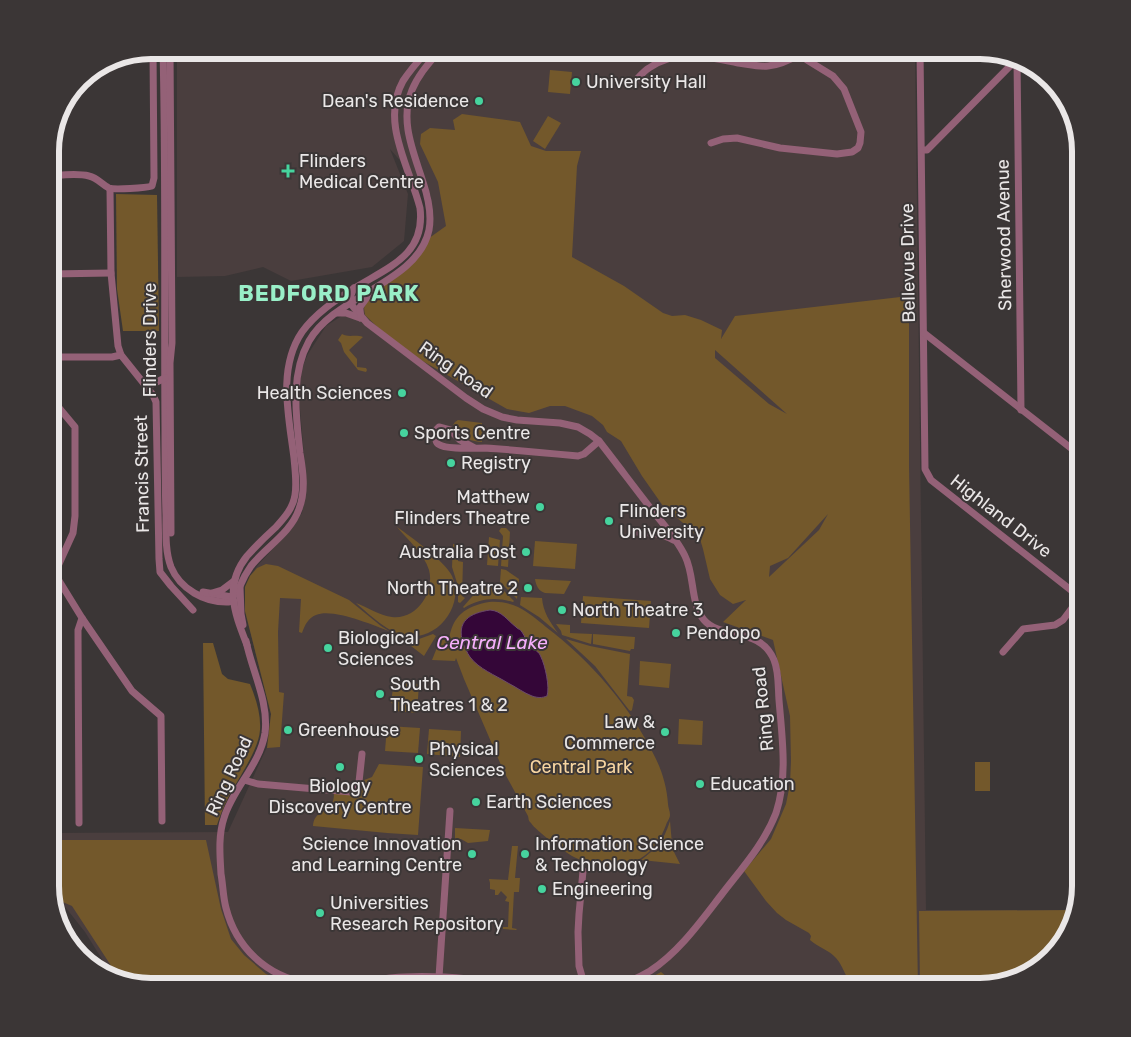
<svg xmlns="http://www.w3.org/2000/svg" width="1131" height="1037" font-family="Rubik,sans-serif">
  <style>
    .built { fill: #4a3e3e }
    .green { fill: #73582b; fill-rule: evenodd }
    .water { fill: #340638; stroke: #6b4a6c }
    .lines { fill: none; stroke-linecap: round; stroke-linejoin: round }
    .minor { stroke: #946177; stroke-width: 7 }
    .poi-dot { fill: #46d49e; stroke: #3b3636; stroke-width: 2 }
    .labels { text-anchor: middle; stroke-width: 4; stroke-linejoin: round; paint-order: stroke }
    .poi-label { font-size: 18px; fill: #eae7e7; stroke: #3b3636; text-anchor: start }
    .street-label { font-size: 18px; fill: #eae7e7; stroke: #3b3636 }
    .park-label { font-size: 18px; fill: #f7d5a1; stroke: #3b3636 }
    .water-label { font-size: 19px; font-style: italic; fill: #f7b0fd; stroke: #3b3636 }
    .district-label { font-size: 22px; font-weight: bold; letter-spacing: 1px; fill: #99efc8; stroke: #3b3636 }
    .rim { fill: none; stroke: #eae7e7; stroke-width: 6 }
  </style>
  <rect width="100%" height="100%" fill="#3b3636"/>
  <path class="built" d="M177 50H915L926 910H1076L1073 925 1051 958 1019 979 981 987H151L115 980 85 932 58 898 50 893V833L228 832 267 747 271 714 245 611V587L250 576 258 565 292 528 302 513 304 504 306 489V478L299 398 300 381 302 368 308 354 326 326 412 271 429 251 431 196 390 149 408 194 404 241 372 267 291 281 263 267 225 276 177 277Z"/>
  <g class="green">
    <path d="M550 70 572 72 570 94 548 92Z"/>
    <path d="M462 114 520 122 531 146 546 151H581L577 166 572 257 624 286 663 313 672 316 685 315 701 320 722 330 721 339 735 316 909 296V465L918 987H857C844 979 845 968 836 958 829 950 818 947 810 940L811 936 809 933 786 920 777 913 766 901 744 871 771 839 786 804 790 784 791 761 790 716 773 640 723 622 746 600 733 604 720 595 710 579 703 549 700 539 689 528 663 506 642 476 621 441 607 432 603 425 592 416 565 406H550L529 413 507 409 398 347 365 315 364 308 373 289 404 268 425 241 446 226 438 182 420 144 421 134 430 128 455 130 453 120ZM715 350 787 414 769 404 715 358ZM828 514 819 530 769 577 770 566 788 558Z"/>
    <path d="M548 116 561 123 545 149 533 141Z"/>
    <path d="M116 194 157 195 159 331H123L117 289Z"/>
    <path d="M342 334C349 338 355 334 363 337L349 350 357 359V367L366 368 367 370 366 372 358 370 344 352 341 343 338 340Z"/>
    <path d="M458 420 482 423V442C463 441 466 434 453 425L455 422Z"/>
    <path d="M397 527C411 537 445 561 452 576 465 604 439 640 408 636 388 633 371 616 356 603 367 607 381 616 392 617 416 620 435 593 429 570 424 554 408 540 397 527Z"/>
    <path d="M501 528H506L510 532 508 567 501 566 503 536 499 531Z"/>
    <path d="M489 537 500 540 498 566 487 565Z"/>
    <path d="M535 541 577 544 575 569 533 566Z"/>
    <path d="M453 544 459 545 458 561 463 562 462 596 465 598 460 603 458 602V586L452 567Z"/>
    <path d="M266 564 278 566 349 600 381 626 389 631C372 625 333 608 316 615 308 618 305 625 302 633L299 632 301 599 280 598 278 632 279 692 284 693 280 747 267 748 271 714 245 611V587L250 576 257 568Z"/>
    <path d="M501 569 506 570 519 579 517 599 500 582Z"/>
    <path d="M535 579 571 581 564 594 545 593C538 591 536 585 535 579Z"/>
    <path d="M484 583 498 585 514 601 513 602C496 597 480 598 464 608L463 607Z"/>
    <path d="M583 596 651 601 649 628 581 623Z"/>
    <path d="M521 597 542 598C543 612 550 622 558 633L539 617 520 605Z"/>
    <path d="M489 602C499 601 509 603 518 607 528 612 538 620 546 627 591 661 630 706 655 757 662 771 667 787 668 804 668 807 670 811 670 815 670 818 667 822 666 825 661 838 655 848 644 856 624 870 597 867 576 858 567 854 536 831 531 823 528 820 529 820 528 816L504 772 464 679 456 658 455 661 432 660 440 640H449C452 616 466 606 489 602Z"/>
    <path d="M556 624 570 625V633L592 634 591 644 562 635 561 631Z"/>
    <path d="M433 634 436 636 424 656 402 639H419Z"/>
    <path d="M593 634 635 637 634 649H631L630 651 593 644Z"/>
    <path d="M566 639 590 646 630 654 627 696 632 697 634 700 632 710 631 711 629 710 595 666Z"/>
    <path d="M203 643H213L222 674 228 679 250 684C256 699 261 714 260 730 259 749 238 779 229 796 224 806 220 815 217 825H205Z"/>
    <path d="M640 661 671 664 669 688 639 685Z"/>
    <path d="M394 682 419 684 417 713 396 711V709L391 702Z"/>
    <path d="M679 719 703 721 702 745 678 744Z"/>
    <path d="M387 726 420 728 418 753 385 751Z"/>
    <path d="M429 729 461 731 460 757 427 754Z"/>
    <rect x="975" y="762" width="15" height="29"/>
    <path d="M379 764 423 767 418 835 387 833 313 826C314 811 326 814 332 803 334 800 334 795 334 790L351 792 359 782 372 777Z"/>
    <path d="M670 821 672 844 674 852 680 864 641 860C658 847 663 842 670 821Z"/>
    <path d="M455 828 490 830 488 841 468 843 461 839 455 840Z"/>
    <path d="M50 840H206L221 909 231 939 244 955 266 974 291 985 309 987H151L121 981 72 906 51 897 50 893Z"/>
    <path d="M512 846H518L515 878H520L519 892H514L512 928 517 929 516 930 503 929V927H508L509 902 505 901 507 897 501 891 498 895H495V890L490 889V883L489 879 508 880Z"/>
    <path d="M1076 910 1073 925 1051 958 1019 979 981 987H920L919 911Z"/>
    <path d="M661 972 679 987H631L637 985Z"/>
    <path d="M428 980 453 981 501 987H346L381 983Z"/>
  </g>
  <path class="water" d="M490 610C502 611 507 620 516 627 520 631 518 627 522 632 525 636 526 642 530 646 534 650 539 651 541 657 545 665 550 687 547 696 542 698 538 698 532 696 524 693 516 687 508 683 495 675 479 669 470 657 467 653 465 647 463 643 456 621 470 613 490 610Z"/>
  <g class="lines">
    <g class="minor">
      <path d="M163 50C166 176 164 302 165 428 165 457 165 486 166 515 166 532 165 551 171 567 180 589 205 603 229 602 232 597 237 592 240 586 243 579 246 573 251 566 266 547 291 533 299 509 306 491 303 471 300 453 296 416 290 375 309 341 335 295 418 283 429 230 432 214 428 197 423 182 414 153 399 121 412 90 418 75 429 63 440 50"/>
      <path d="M170 50 172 343 170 363 171 533"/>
      <path d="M920 50 925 469 931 480 1081 598"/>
      <path d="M1017 59 1021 410"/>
      <path d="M635 81C639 77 644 71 649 68 677 48 707 57 738 63 747 64 758 67 768 66 780 65 790 60 800 54"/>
      <path d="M711 143 723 139 737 138 780 148 837 154 852 152 858 148 860 143 861 132 844 89 833 76 807 60 797 50"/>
      <path d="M922 150H927L1017 59"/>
      <path d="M1081 155C1074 171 1075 205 1081 221"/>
      <path d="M50 176C63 175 77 173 89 176 98 178 102 185 109 188 114 190 146 188 152 186L154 178 153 50"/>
      <path d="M110 189 111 273 118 346 121 355 153 395 156 402 159 559 160 572 171 586 193 610"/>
      <path d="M50 274 111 273"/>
      <path d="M354 288 351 295 350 303 367 323 466 398 483 409 502 417 517 420 560 423 578 427 590 434 599 441C617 464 634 487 652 510 663 524 677 539 685 556 695 576 690 603 704 620 721 640 760 626 774 660 779 672 778 687 779 700 782 737 788 777 776 813 764 844 742 868 722 894 701 921 679 952 650 971 638 978 625 984 612 987"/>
      <path d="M337 313H346L360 318"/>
      <path d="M361 318 360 310V307L371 292"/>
      <path d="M924 333 1081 456"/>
      <path d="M50 363 55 358 61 357H112L121 355"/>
      <path d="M146 387 165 378"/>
      <path d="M50 397 75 427V516L73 533 58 566 54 571"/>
      <path d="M475 448 460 440 450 430 439 427 436 430C436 434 434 441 438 444 446 450 474 448 485 448 516 450 547 453 578 456L584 454 599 441"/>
      <path d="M637 532C649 533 663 533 673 540"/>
      <path d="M50 566 82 618 132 691 161 716 162 821"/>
      <path d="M240 587 241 614 243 625"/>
      <path d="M203 592 232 597"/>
      <path d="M212 593 222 590 234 581"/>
      <path d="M246 641C252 671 269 702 265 733 260 765 233 788 224 818 218 836 220 856 221 874 223 885 223 897 226 908 236 947 266 976 307 983 337 988 374 978 405 977 448 975 490 981 533 987"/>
      <path d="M247 645C235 614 223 586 247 556 256 546 266 536 276 527 285 517 293 508 295 495 297 483 295 470 294 458 289 417 277 369 302 332 315 314 334 301 353 289 386 268 426 256 420 208 410 168 380 122 403 81 410 70 419 60 428 50"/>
      <path d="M1003 652 1023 629 1055 625 1063 620 1081 596"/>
      <path d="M244 780 258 784 351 792 356 790 359 782 362 754"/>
      <path d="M1081 795C1077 802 1077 808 1081 815"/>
      <path d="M79 823 78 630 82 618"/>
      <path d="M583 871 579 914 578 932 579 966 585 987"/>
      <path d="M439 977 450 811"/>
    </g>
  </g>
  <g class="poi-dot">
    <circle cx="576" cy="82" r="5"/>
    <circle cx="479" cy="101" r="5"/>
    <path d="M285.5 163.5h5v5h5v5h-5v5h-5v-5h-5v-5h5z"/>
    <circle cx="402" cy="393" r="5"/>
    <circle cx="404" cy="433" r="5"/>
    <circle cx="451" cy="463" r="5"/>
    <circle cx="540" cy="507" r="5"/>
    <circle cx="609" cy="521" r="5"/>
    <circle cx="526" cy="552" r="5"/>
    <circle cx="528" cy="588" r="5"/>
    <circle cx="562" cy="610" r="5"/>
    <circle cx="676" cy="633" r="5"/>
    <circle cx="328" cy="648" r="5"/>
    <circle cx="380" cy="694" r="5"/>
    <circle cx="288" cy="730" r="5"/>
    <circle cx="665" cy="732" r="5"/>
    <circle cx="419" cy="759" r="5"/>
    <circle cx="340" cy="767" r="5"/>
    <circle cx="700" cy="784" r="5"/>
    <circle cx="476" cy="802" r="5"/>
    <circle cx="472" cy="854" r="5"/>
    <circle cx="525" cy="854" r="5"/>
    <circle cx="542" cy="889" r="5"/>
    <circle cx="320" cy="913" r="5"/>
  </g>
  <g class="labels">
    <g class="poi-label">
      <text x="586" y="88">University Hall</text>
      <text x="469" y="107" text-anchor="end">Dean's Residence</text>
      <text x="299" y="167">Flinders<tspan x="299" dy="21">Medical Centre</tspan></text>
      <text x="392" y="399" text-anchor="end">Health Sciences</text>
      <text x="414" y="439">Sports Centre</text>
      <text x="461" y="469">Registry</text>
      <text x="530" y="503" text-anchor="end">Matthew<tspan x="530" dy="21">Flinders Theatre</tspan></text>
      <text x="619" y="517">Flinders<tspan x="619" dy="21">University</tspan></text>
      <text x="516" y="558" text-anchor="end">Australia Post</text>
      <text x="518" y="594" text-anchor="end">North Theatre 2</text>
      <text x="572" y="616">North Theatre 3</text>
      <text x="686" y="639">Pendopo</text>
      <text x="338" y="644">Biological<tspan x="338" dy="21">Sciences</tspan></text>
      <text x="390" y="690">South<tspan x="390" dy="21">Theatres 1 &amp; 2</tspan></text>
      <text x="655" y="728" text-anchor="end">Law &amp;<tspan x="655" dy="21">Commerce</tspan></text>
      <text x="298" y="736">Greenhouse</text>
      <text x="429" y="755">Physical<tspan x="429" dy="21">Sciences</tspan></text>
      <text x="710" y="790">Education</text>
      <text x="340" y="792" text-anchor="middle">Biology<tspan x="340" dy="21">Discovery Centre</tspan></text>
      <text x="486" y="808">Earth Sciences</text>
      <text x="462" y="850" text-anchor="end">Science Innovation<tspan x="462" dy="21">and Learning Centre</tspan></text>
      <text x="535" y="850">Information Science<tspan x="535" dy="21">&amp; Technology</tspan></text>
      <text x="552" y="895">Engineering</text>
      <text x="330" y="909">Universities<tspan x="330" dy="21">Research Repository</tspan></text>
    </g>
    <g class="street-label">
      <text transform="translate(1004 235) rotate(-91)" y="6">Sherwood Avenue</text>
      <text transform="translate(908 263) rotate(-91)" y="6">Bellevue Drive</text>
      <text transform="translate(150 340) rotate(-90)" y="6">Flinders Drive</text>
      <text transform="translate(456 370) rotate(35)" y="6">Ring Road</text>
      <text transform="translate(142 474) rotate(-91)" y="6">Francis Street</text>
      <text transform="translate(1001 516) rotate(38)" y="6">Highland Drive</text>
      <text transform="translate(763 709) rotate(-96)" y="6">Ring Road</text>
      <text transform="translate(229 776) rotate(-65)" y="6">Ring Road</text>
    </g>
    <g class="park-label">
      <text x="581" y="773">Central Park</text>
    </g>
    <g class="water-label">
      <text x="492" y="649">Central Lake</text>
    </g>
    <g class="district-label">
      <text x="329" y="301">BEDFORD PARK</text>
    </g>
  </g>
  <path d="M0 0H1131V1037H0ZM151 59H980A92 92 0 0 1 1072 151V886A92 92 0 0 1 980 978H151A92 92 0 0 1 59 886V151A92 92 0 0 1 151 59Z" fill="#3b3636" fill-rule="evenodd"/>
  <path class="rim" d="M151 59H980A92 92 0 0 1 1072 151V886A92 92 0 0 1 980 978H151A92 92 0 0 1 59 886V151A92 92 0 0 1 151 59Z"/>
</svg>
